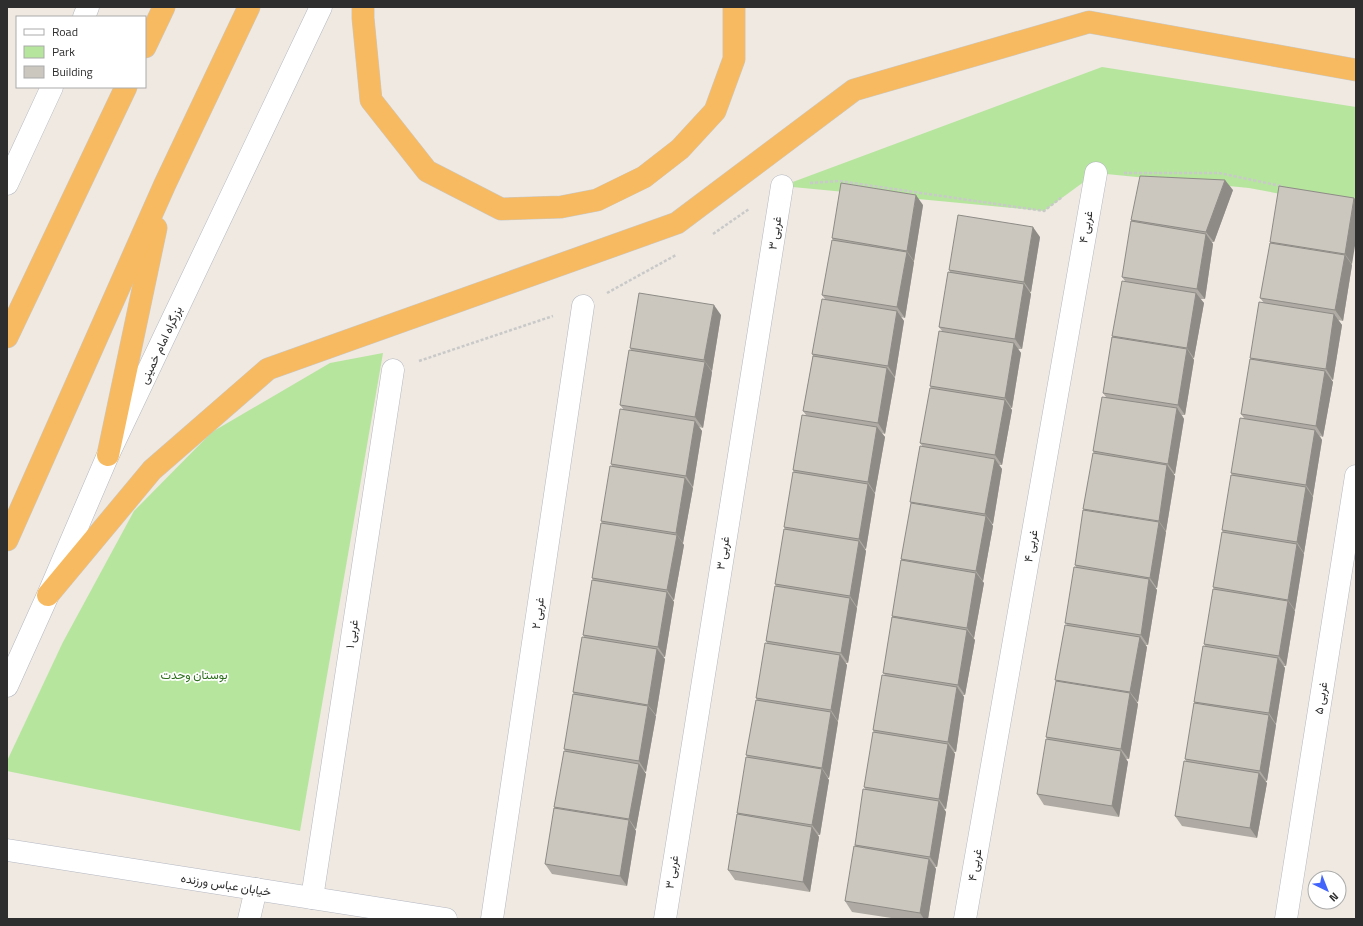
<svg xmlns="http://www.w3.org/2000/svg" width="1363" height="926" font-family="'Titillium Web',Vazirmatn,sans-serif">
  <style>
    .green { fill: #b6e59e }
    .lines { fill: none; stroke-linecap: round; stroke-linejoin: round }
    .minor-casing { stroke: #b4b7c1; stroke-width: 23 }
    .tertiary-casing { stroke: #b4b7c1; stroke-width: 23 }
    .secondary-casing { stroke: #b4b7c1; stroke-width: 23 }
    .trunk-casing { stroke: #c9c9c9; stroke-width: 23 }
    .path { stroke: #c9c9c9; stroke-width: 2.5; stroke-dasharray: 3 2; stroke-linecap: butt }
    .minor { stroke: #fff; stroke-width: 22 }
    .tertiary { stroke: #fff; stroke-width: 22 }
    .secondary { stroke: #fff; stroke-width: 22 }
    .trunk { stroke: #f8ba60; stroke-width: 22 }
    .wall { fill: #afaba4 }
    .shaded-wall { fill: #8e8b86 }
    .building { fill: #cbc7bf; stroke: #8e8b86 }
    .labels { text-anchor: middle; stroke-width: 3.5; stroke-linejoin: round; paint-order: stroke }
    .street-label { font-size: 12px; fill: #2e2e2e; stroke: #fff }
    .park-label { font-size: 12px; fill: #2c6e1b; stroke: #fff }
  </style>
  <rect width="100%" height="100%" fill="#efe9e1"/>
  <g class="green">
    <path d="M1102 67 1356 107V208L1249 188 1096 173 1044 211 782 186Z"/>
    <path d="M383 353 300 831 7 771V761L63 642 134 511 212 432 330 363Z"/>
  </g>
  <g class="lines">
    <g class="minor-casing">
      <g id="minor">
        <path d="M312 898 393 370"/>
        <path d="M249 919 256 889"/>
        <path d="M492 919 583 306"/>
        <path d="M665 919 782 186"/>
        <path d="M965 919 1096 173"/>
        <path d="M1286 919 1356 476"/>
      </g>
    </g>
    <g class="tertiary-casing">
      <path id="tertiary" d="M7 850 446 919"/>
    </g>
    <g class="secondary-casing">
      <g id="secondary">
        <path d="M84 17 88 7"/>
        <path d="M7 184 52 87"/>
        <path d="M7 686 48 595 108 455 321 7"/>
      </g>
    </g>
    <g class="trunk-casing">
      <g id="trunk">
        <path d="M363 7V18L371 100 427 171 501 209 561 207 597 200 644 177 680 149 715 111 734 59V7"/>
        <path d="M145 47 164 7"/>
        <path d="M7 337 126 87"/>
        <path d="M108 455 156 228"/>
        <path d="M7 540 165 184 249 7"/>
        <path d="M48 595 152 470 268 369 677 223 854 90 1089 22 1356 70"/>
      </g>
    </g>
    <g class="path">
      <path d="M1124 173H1219L1281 186"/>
      <path d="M810 183 839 181 1044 211 1062 197"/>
      <path d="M713 234 749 209"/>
      <path d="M607 293 676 255"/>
      <path d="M419 361 553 316"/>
    </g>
    <use href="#minor" class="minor"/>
    <use href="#tertiary" class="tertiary"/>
    <use href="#secondary" class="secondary"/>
    <use href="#trunk" class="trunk"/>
  </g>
  <g class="wall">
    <path d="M1233 190 1214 242H1212L1213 244 1205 299H1200L1204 303 1194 358H1193L1194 360 1185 415H1182L1184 419 1175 474H1173L1175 476 1166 531H1165L1166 532 1157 588H1155L1157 590 1148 645H1145L1147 647 1138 702H1137L1138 704 1129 759H1126L1128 762 1119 817 1044 805 1037 794 1048 740 1046 737 1057 681 1055 680 1067 625 1065 623 1076 567 1075 565 1085 510 1083 509 1094 453 1093 451 1106 397 1103 393 1113 337 1112 336 1125 281 1122 277 1132 222 1131 220Z"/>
    <path d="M1354 198 1352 264H1351L1352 265 1343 321 1338 320 1342 325 1333 380 1331 379 1333 382 1323 437 1320 436 1322 440 1313 496H1312L1313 497 1304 553H1303L1304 554 1295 610H1294L1295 611 1286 666H1283L1285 668 1276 724 1275 723 1276 725 1267 781H1265L1267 783 1257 838 1182 826 1175 816 1186 761 1185 759 1195 703 1194 702 1205 646 1204 644 1214 589 1213 587 1223 532 1222 530 1232 475 1231 473 1244 418 1241 414 1251 359 1250 358 1264 303 1260 298 1271 244 1270 242Z"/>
    <path d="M923 205 914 261H913L914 262 905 318 901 317 904 321 895 377 893 376 895 378 885 434 882 433 885 437 875 493 874 492 875 494 866 549H865L866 551 857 607 856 606 857 608 848 663H845L847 665 838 721 837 720 838 722 829 778H827L829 780 820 835H818L819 837 810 892 735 880 728 870 739 815 737 813 748 758 746 755 757 700 756 698 767 643 766 641 776 586 775 584 785 529 784 527 794 472 793 470 806 415 803 411 813 356 812 354 825 299 822 295 833 240 832 238Z"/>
    <path d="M1040 237 1031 292H1030L1031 294 1022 349H1018L1021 353 1012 408H1010L1012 410 1002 465H999L1002 469 993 524H992L993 526 983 581H982L984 583 974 638H973L975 640 965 695H963L964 697 956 752H954L955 754 946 809H944L946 812 937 867H935L936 869 928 919H898L852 912 845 901 856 847 855 845 866 790 864 787 874 732 873 730 885 675 883 673 893 618 892 616 902 561 901 559 912 504 910 502 923 447 920 443 931 388 930 386 942 331 939 327 950 272 949 270Z"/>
    <path d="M721 315 712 371 711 370 712 372 703 428 699 427 702 431 693 487 691 486 693 488 683 543H682L684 545 674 600H673L674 602 665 657H663L665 659 656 715H654L656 716 646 772 644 771 646 774 636 829H635L636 831 627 886 552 874 545 864 555 808 554 807 566 752 564 749 574 694 573 692 584 637 583 635 593 580 592 578 602 523 601 521 612 466 611 464 624 410 620 405 631 350 630 348Z"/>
  </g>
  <g class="shaded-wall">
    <path d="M1225 180 1233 190 1214 242 1206 232Z"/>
    <path d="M916 195 923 205 914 261 907 251Z"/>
    <path d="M1354 198 1356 201V240L1352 264 1345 254Z"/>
    <path d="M1033 227 1040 237 1031 292 1024 282Z"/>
    <path d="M1206 234 1213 244 1205 299 1197 289Z"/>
    <path d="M907 252 914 262 905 318 897 307Z"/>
    <path d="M1345 255 1352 265 1343 321 1335 310Z"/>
    <path d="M1024 284 1031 294 1022 349 1015 339Z"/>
    <path d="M1196 293 1204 303 1194 358 1187 348Z"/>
    <path d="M714 305 721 315 712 371 704 360Z"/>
    <path d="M897 311 904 321 895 377 888 366Z"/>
    <path d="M1334 314 1342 325 1333 380 1326 369Z"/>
    <path d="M1014 343 1021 353 1012 408 1005 398Z"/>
    <path d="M1187 349 1194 360 1185 415 1178 405Z"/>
    <path d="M705 362 712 372 703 428 695 417Z"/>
    <path d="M887 368 895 378 885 434 878 423Z"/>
    <path d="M1325 371 1333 382 1323 437 1316 426Z"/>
    <path d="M1005 400 1012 410 1002 465 995 455Z"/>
    <path d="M1177 408 1184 419 1175 474 1168 464Z"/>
    <path d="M695 421 702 431 693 487 686 476Z"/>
    <path d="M877 427 885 437 875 493 868 482Z"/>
    <path d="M1315 430 1322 440 1313 496 1306 485Z"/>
    <path d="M995 459 1002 469 993 524 985 514Z"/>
    <path d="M1167 465 1175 476 1166 531 1159 521Z"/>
    <path d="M685 478 693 488 683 543 676 533Z"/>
    <path d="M868 484 875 494 866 549 859 539Z"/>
    <path d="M1306 487 1313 497 1304 553 1297 542Z"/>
    <path d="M986 516 993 526 983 581 976 571Z"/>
    <path d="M1159 522 1166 532 1157 588 1150 578Z"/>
    <path d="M677 535 684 545 674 600 667 590Z"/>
    <path d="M859 541 866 551 857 607 850 596Z"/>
    <path d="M1297 544 1304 554 1295 610 1288 600Z"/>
    <path d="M976 573 984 583 974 638 967 628Z"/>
    <path d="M1149 579 1157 590 1148 645 1141 635Z"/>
    <path d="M667 592 674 602 665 657 658 647Z"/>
    <path d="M850 598 857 608 848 663 841 653Z"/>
    <path d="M1288 601 1295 611 1286 666 1279 656Z"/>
    <path d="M967 630 975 640 965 695 958 685Z"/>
    <path d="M1140 637 1147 647 1138 702 1130 692Z"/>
    <path d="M657 649 665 659 656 715 648 705Z"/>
    <path d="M840 655 847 665 838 721 831 710Z"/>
    <path d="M1278 658 1285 668 1276 724 1269 713Z"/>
    <path d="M957 687 964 697 956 752 948 742Z"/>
    <path d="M1130 693 1138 704 1129 759 1121 749Z"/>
    <path d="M648 706 656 716 646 772 639 761Z"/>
    <path d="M831 712 838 722 829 778 822 768Z"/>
    <path d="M1269 715 1276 725 1267 781 1260 771Z"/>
    <path d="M948 744 955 754 946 809 939 799Z"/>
    <path d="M1121 751 1128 762 1119 817 1112 806Z"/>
    <path d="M639 764 646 774 636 829 629 819Z"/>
    <path d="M822 769 829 780 820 835 812 825Z"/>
    <path d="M1259 773 1267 783 1257 838 1250 828Z"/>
    <path d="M939 801 946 812 937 867 930 857Z"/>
    <path d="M629 820 636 831 627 886 620 876Z"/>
    <path d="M812 827 819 837 810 892 803 882Z"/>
    <path d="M929 859 936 869 928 919H924L920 913Z"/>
  </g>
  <g class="building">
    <path d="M1140 176 1225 180 1206 232 1131 220Z"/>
    <path d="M841 183 916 195 907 251 832 238Z"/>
    <path d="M1279 186 1354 198 1345 254 1270 242Z"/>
    <path d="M958 215 1033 227 1024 282 949 270Z"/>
    <path d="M1131 221 1206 234 1197 289 1122 277Z"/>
    <path d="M832 240 907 252 897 307 822 295Z"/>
    <path d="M1270 243 1345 255 1335 310 1260 298Z"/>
    <path d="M948 272 1024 284 1015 339 939 327Z"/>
    <path d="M1122 281 1196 293 1187 348 1112 336Z"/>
    <path d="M639 293 714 305 704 360 630 348Z"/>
    <path d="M822 299 897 311 888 366 812 354Z"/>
    <path d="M1259 302 1334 314 1326 369 1250 358Z"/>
    <path d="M939 331 1014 343 1005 398 930 386Z"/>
    <path d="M1112 337 1187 349 1178 405 1103 393Z"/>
    <path d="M629 350 705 362 695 417 620 405Z"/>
    <path d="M813 356 887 368 878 423 803 411Z"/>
    <path d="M1250 359 1325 371 1316 426 1241 414Z"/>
    <path d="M930 388 1005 400 995 455 920 443Z"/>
    <path d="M1102 397 1177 408 1168 464 1093 451Z"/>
    <path d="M620 409 695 421 686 476 611 464Z"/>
    <path d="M802 415 877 427 868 482 793 470Z"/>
    <path d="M1240 418 1315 430 1306 485 1231 473Z"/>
    <path d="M920 446 995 459 985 514 910 502Z"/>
    <path d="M1093 453 1167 465 1159 521 1083 509Z"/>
    <path d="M610 466 685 478 676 533 601 521Z"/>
    <path d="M793 472 868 484 859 539 784 527Z"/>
    <path d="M1231 475 1306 487 1297 542 1222 530Z"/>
    <path d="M911 503 986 516 976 571 901 559Z"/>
    <path d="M1083 510 1159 522 1150 578 1075 565Z"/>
    <path d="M601 523 677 535 667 590 592 578Z"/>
    <path d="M784 529 859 541 850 596 775 584Z"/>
    <path d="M1222 532 1297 544 1288 600 1213 587Z"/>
    <path d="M901 560 976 573 967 628 892 616Z"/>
    <path d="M1074 567 1149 579 1141 635 1065 623Z"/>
    <path d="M592 580 667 592 658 647 583 635Z"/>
    <path d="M775 586 850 598 841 653 766 641Z"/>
    <path d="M1213 589 1288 601 1279 656 1204 644Z"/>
    <path d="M892 617 967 630 958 685 883 673Z"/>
    <path d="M1065 625 1140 637 1130 692 1055 680Z"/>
    <path d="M582 637 657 649 648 705 573 692Z"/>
    <path d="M765 643 840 655 831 710 756 698Z"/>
    <path d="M1203 646 1278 658 1269 713 1194 702Z"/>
    <path d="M882 675 957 687 948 742 873 730Z"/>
    <path d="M1056 681 1130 693 1121 749 1046 737Z"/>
    <path d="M573 694 648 706 639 761 564 749Z"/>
    <path d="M756 700 831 712 822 768 746 755Z"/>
    <path d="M1194 703 1269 715 1260 771 1185 759Z"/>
    <path d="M873 732 948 744 939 799 864 787Z"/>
    <path d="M1046 739 1121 751 1112 806 1037 794Z"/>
    <path d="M564 751 639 764 629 819 554 807Z"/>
    <path d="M746 757 822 769 812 825 737 813Z"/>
    <path d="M1184 761 1259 773 1250 828 1175 816Z"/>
    <path d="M863 789 939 801 930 857 855 845Z"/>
    <path d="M554 808 629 820 620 876 545 864Z"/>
    <path d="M737 814 812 827 803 882 728 870Z"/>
    <path d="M854 846 929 859 920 913 845 901Z"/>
  </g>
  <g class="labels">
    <g class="street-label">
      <text transform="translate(1086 227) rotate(-80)" y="4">غربی ۴</text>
      <text transform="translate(775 233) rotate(-81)" y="4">غربی ۳</text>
      <text transform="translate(161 345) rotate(-65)" y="4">بزرگراه امام خمینی</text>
      <text transform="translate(1031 546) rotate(-80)" y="4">غربی ۴</text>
      <text transform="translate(723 553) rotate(-81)" y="4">غربی ۳</text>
      <text transform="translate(538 613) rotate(-82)" y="4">غربی ۲</text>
      <text transform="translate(352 634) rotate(-81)" y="4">غربی ۱</text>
      <text transform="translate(1321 698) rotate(-81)" y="4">غربی ۵</text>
      <text transform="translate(975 865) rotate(-80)" y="4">غربی ۴</text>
      <text transform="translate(672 872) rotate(-81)" y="4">غربی ۳</text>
      <text transform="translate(226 885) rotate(9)" y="4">خیابان عباس ورزنده</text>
    </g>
    <g class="park-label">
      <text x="194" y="679">بوستان وحدت</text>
    </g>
  </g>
  <rect width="1363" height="926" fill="none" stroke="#2e2e2e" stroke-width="16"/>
  <rect x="16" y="16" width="130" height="72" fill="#ffffff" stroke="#ababab"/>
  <rect x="24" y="29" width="20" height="6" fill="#ffffff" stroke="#ababab"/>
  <text x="52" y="36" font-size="12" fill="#2e2e2e">Road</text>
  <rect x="24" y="46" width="20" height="12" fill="#b6e59e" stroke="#ababab"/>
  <text x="52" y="56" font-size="12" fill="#2e2e2e">Park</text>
  <rect x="24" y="66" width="20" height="12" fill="#cbc7bf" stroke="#ababab"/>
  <text x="52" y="76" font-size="12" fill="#2e2e2e">Building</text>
  <g transform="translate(1327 890) rotate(137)"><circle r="19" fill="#ffffff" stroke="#ababab"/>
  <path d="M0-3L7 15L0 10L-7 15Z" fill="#4264fb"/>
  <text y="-6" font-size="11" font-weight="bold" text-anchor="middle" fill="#2e2e2e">N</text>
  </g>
</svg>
